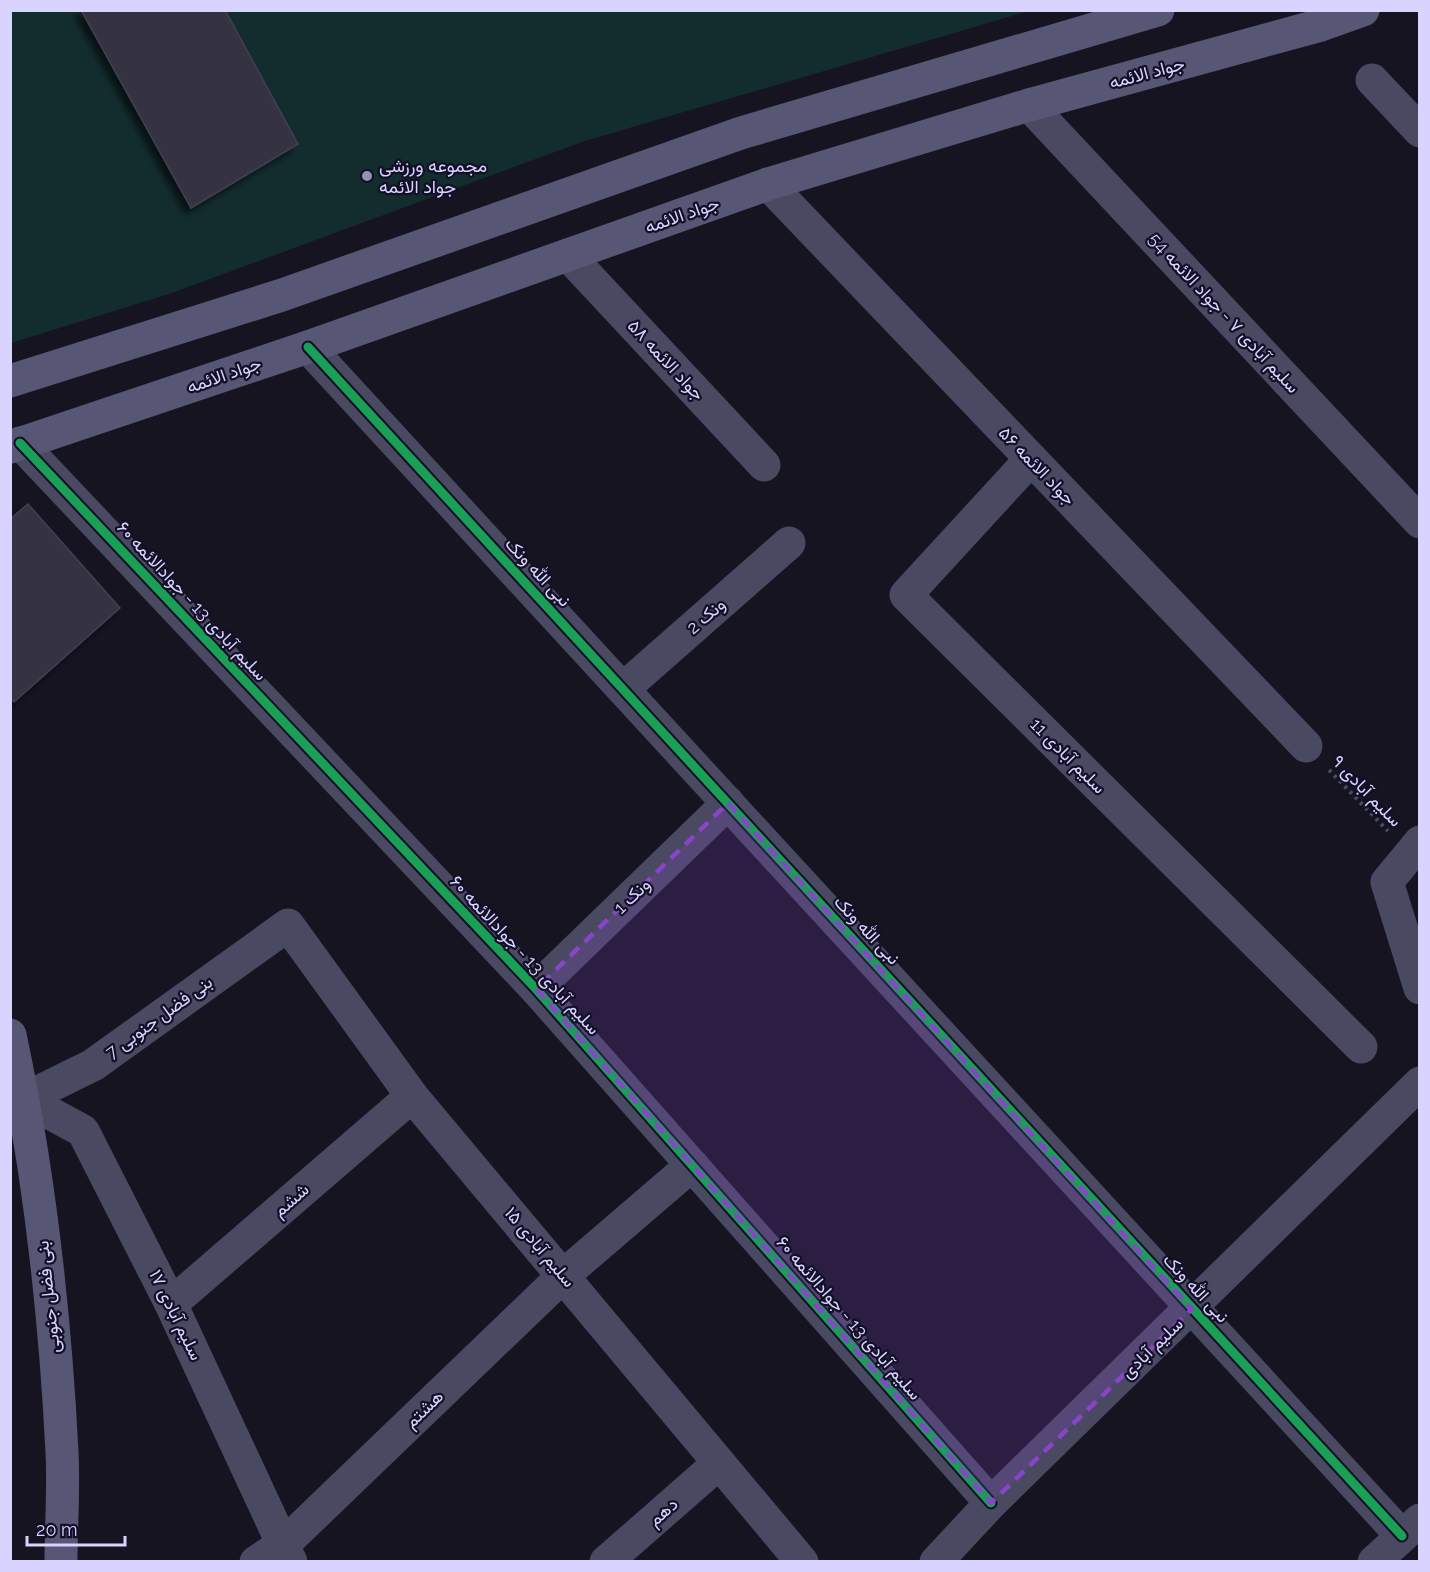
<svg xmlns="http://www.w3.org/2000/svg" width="1430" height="1572" font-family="Raleway,Vazirmatn,sans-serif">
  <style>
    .green { fill: #132c2d }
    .building { fill: #343243; stroke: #433f54; stroke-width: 1.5; filter: url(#shadow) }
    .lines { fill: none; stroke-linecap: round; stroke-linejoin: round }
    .path { stroke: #44505f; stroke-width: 4; stroke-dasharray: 3 4.5; stroke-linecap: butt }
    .street { stroke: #4a4962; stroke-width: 33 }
    .secondary { stroke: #575674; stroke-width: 33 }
    .cycleway-casing { stroke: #130f26; stroke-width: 13 }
    .cycleway { stroke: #1a9f57; stroke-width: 9 }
    .marked { fill: #8945c9; fill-opacity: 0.2; stroke: #8945c9; stroke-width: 4.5; stroke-dasharray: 12 8; stroke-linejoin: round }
    .poi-dot { fill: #9591b1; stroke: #130f26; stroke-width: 2 }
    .labels { text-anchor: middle; stroke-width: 4.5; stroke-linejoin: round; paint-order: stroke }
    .street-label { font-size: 18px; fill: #d9d4ff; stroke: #130f26 }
    .poi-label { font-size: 18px; fill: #d9d4ff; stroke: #130f26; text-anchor: start }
  </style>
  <defs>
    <filter id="shadow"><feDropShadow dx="-5.5" dy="5.5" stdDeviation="3" flood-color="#0009"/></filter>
  </defs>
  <rect width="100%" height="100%" fill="#161421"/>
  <path class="green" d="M11 11H1029L585 141 169 294 11 343Z"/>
  <g class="building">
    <path d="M81 10H225L298 144 191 208Z"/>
    <path d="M28 504 120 608 14 702 10 698V519Z"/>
  </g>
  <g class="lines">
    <path class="path" d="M1329 770 1388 831"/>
    <g class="street">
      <path d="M1372 80 1420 131"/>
      <path d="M1029 105 1420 522"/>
      <path d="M768 184 1306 746"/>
      <path d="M568 255 764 465"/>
      <path d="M308 347 1402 1536"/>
      <path d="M20 443 536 989 991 1503"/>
      <path d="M1031 459 906 595 1361 1047"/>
      <path d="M623 689 789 543"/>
      <path d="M1420 842 1387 882 1420 988"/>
      <path d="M536 989 728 803"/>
      <path d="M24 1099 93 1065 288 925 412 1096 802 1562"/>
      <path d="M24 1099 83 1131 171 1304 291 1562"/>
      <path d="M171 1304 412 1096"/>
      <path d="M256 1562 285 1543 564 1275 692 1165"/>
      <path d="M606 1562 719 1463"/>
      <path d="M936 1562 991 1503 1420 1083"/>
      <path d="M1374 1562 1420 1520"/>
    </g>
    <g class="secondary">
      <path d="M10 381 282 295 741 133 1158 10"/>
      <path d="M10 447 308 347 768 184 1029 105 1321 25 1363 10"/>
      <path d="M10 1035C39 1171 55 1313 62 1452 64 1488 61 1525 61 1562"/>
    </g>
    <g class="cycleway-casing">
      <g id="cycleway">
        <path d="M308 347 1402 1536"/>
        <path d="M20 443 536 989 991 1503"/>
      </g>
    </g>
    <use href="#cycleway" class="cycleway"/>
  </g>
  <path class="marked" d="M728 803 1192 1309 991 1503 536 989Z"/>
  <circle class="poi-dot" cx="367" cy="176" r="6"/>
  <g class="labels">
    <g class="street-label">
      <text transform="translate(1147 73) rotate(-15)" y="6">جواد الائمه</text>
      <text transform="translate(682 215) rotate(-19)" y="6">جواد الائمه</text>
      <text transform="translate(1224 313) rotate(47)" y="6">سلیم آبادی ۷ - جواد الائمه 54</text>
      <text transform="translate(666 360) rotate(47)" y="6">جواد الائمه ۵۸</text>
      <text transform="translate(224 375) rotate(-19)" y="6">جواد الائمه</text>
      <text transform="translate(1037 466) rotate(46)" y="6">جواد الائمه ۵۶</text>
      <text transform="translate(538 572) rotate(47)" y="6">نبی الله ونک</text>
      <text transform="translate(192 601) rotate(47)" y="6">سلیم آبادی 13 - جوادالائمه ۶۰</text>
      <text transform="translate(706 616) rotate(-41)" y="6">ونک 2</text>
      <text transform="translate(1068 756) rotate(45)" y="6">سلیم آبادی 11</text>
      <text transform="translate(1367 791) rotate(46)" y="6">سلیم آبادی ۹</text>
      <text transform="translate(632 896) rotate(-44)" y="6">ونک 1</text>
      <text transform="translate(867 930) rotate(47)" y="6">نبی الله ونک</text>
      <text transform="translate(525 955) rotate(47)" y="6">سلیم آبادی 13 - جوادالائمه ۶۰</text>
      <text transform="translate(159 1017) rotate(-36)" y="6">بنی فضل جنوبی 7</text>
      <text transform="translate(291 1200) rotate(-41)" y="6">ششم</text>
      <text transform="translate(540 1247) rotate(50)" y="6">سلیم آبادی ۱۵</text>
      <text transform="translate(1196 1288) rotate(47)" y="6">نبی الله ونک</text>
      <text transform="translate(48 1297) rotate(-96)" y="6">بنی فضل جنوبی</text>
      <text transform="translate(176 1315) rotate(64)" y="6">سلیم آبادی ۱۷</text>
      <text transform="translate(849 1318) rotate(49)" y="6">سلیم آبادی 13 - جوادالائمه ۶۰</text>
      <text transform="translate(1152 1348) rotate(-44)" y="6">سلیم آبادی</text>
      <text transform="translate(424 1409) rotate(-44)" y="6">هشتم</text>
      <text transform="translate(663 1512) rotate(-41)" y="6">دهم</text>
    </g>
    <g class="poi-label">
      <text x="379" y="172">مجموعه ورزشی<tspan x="379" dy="21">جواد الائمه</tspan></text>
    </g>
  </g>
  <rect width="1430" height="1572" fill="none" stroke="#d9d4ff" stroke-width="24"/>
  <path d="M27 1536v9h98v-9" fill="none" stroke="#d9d4ff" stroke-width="3"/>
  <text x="36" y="1536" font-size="18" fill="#d9d4ff" stroke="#130f26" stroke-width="4.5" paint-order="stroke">20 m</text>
</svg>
